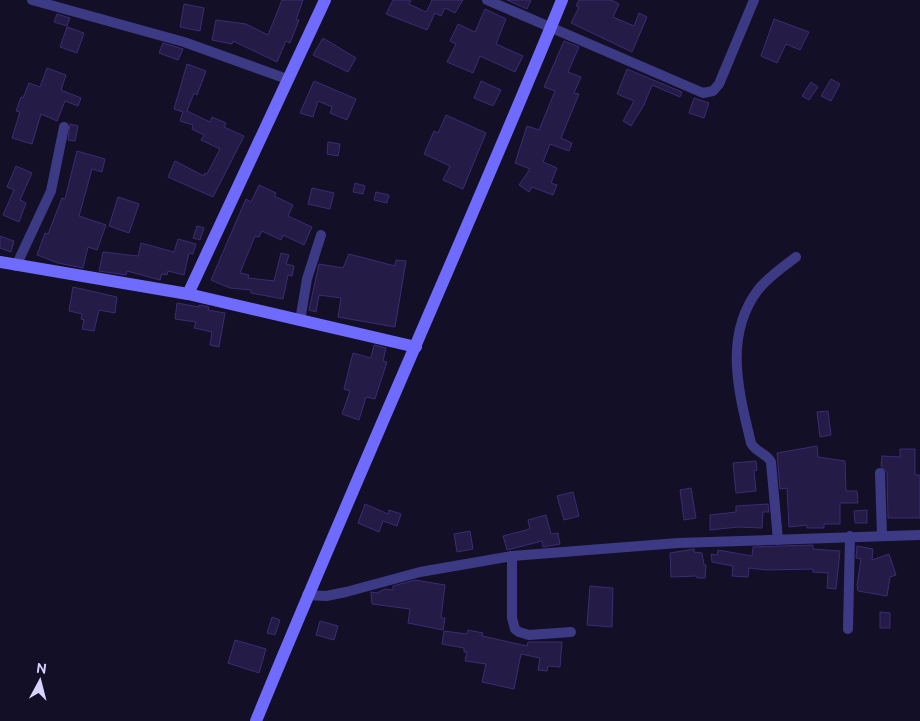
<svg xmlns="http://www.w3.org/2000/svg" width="920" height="721" font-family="Ubuntu,sans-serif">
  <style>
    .building { fill: #241b47; stroke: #3b2d73 }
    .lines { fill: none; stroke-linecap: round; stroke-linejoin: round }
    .street { stroke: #3d3a85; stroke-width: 10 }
    .secondary { stroke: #6f6bff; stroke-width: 12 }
  </style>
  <rect width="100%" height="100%" fill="#130f26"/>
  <g class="building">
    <path d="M282 0H303L296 20H299L290 43 286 41 277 62 233 41 232 44 212 40 216 20 246 24 268 35Z"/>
    <path d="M393 0H411L409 4 426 12 432 1 431 0H463L455 13 445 8 441 16 435 13 427 30 386 14Z"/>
    <path d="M507 0H531L527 9Z"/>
    <path d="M579 0H611L619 4 613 17 634 26 639 13 647 17 632 52 571 23 579 7 576 6Z"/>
    <path d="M184 4 204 8 200 31 180 27Z"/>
    <path d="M485 9 506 19 496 44 523 56 515 72 480 56 473 73 447 62 456 44 450 41 458 24 475 32Z"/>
    <path d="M57 14 70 18 67 26 54 22Z"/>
    <path d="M774 19 809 32 800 50 786 44 777 63 761 56Z"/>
    <path d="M67 27 84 33 77 53 60 47Z"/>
    <path d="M323 38 356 58 348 72 313 55Z"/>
    <path d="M564 41 579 47 568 72 581 77 574 93 579 94 561 138 572 143 569 151 550 144 543 162 557 168 551 183 557 185 553 195 532 187 529 192 519 185 530 169 515 163 527 126 539 130 555 91 544 87Z"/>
    <path d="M163 43 183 49 178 60 159 53Z"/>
    <path d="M187 64 206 71 197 95 194 93 187 111 210 122 212 117 226 123 224 127 244 136 213 197 168 177 175 161 204 176 205 173 207 174 220 149 201 140 204 135 192 129 193 125 180 121 183 112 174 109Z"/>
    <path d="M47 68 66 75 61 90 81 98 78 106 65 101 57 121 41 114 32 144 12 138 20 112 16 111 21 97 23 98 29 83 40 87Z"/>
    <path d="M627 69 682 92 680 97 652 85 644 105 631 126 623 121 634 101 617 94Z"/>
    <path d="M831 79 840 84 831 101 821 96Z"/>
    <path d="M314 81 356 99 347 120 330 113 332 107 318 101 313 117 300 113Z"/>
    <path d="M481 81 501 90 493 106 474 98Z"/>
    <path d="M811 82 818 87 809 100 802 96Z"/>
    <path d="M694 98 709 103 704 118 689 113Z"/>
    <path d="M446 115 486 133 463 189 443 180 450 166 424 154 434 131 438 133Z"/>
    <path d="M70 124 78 126 75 141 68 140Z"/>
    <path d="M328 142 340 144 338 156 327 154Z"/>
    <path d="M77 151 105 159 102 172 92 169 79 216 106 225 97 250 88 247 83 268 58 263 37 255 45 233 48 234 62 198 65 199Z"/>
    <path d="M16 166 32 173 20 200 26 203 19 222 3 215 14 190 7 187Z"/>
    <path d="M355 183 365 186 363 194 353 192Z"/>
    <path d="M259 185 276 193 274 196 293 205 288 216 312 227 304 245 283 235 281 240 262 231 259 237 255 236 240 273 249 275 248 278 274 281 281 253 289 255 286 264 294 266 292 276 288 275 283 299 251 293V290L230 288 211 280 242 208 246 199 251 202Z"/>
    <path d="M312 188 334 193 330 209 308 204Z"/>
    <path d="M376 192 389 195 387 203 374 200Z"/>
    <path d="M118 197 139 204 129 233 109 226Z"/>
    <path d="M197 226 204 228 200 240 193 238Z"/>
    <path d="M0 236 14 241 11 252 0 248Z"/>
    <path d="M178 239 196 244 193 254 189 253 184 275 168 271 167 275 162 274 160 280 127 271 126 275 99 271 103 252 138 256 141 243 174 252Z"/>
    <path d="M349 254 395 266 396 260 406 261 395 327 338 317 341 298 319 295 316 312 309 310 319 264 343 268Z"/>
    <path d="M73 287 117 297 115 313 99 310 94 331 82 329 84 320 81 319 82 314 69 311Z"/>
    <path d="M177 303 199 307V305L209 307 208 310 225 313 219 347 210 345 212 332 194 328 196 322 175 319Z"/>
    <path d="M374 345 386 348 383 361 387 362 375 399 366 397 359 420 342 414 350 391 344 389 353 353 371 358Z"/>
    <path d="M828 411 831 435 820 437 817 412Z"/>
    <path d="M817 446 818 457 845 461 846 491H857L858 503H840V524H824V528H807V525L789 527 787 488 780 489 777 453Z"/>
    <path d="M900 449H915V475H920V518H888L887 473 881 466 882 456 900 457Z"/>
    <path d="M756 461 757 470 754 471 756 491 736 493 733 463Z"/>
    <path d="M691 488 696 518 684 520 680 490Z"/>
    <path d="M573 492 579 516 564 520 557 496Z"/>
    <path d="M365 504 388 514 389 510 401 514 397 526 383 521 379 532 358 523Z"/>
    <path d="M768 504 769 512H763L762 528 738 527 710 530V515L736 512V506Z"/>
    <path d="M867 510V523H855L854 511Z"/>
    <path d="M546 515 551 534 558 533 560 544 543 547 542 541 507 550 503 536 530 529 528 520Z"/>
    <path d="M470 531 473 549 457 552 454 534Z"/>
    <path d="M813 545V549L840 551 836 589 827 588 828 573 813 572V569L767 570 749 568 748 577 732 576 733 566 712 562 711 554 717 555 718 550 752 556 753 547Z"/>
    <path d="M857 546 873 549 872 560 889 554 896 575 890 577 887 596 858 591 857 585 861 559 856 558Z"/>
    <path d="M694 549V552L702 553 704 565H706L705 578H697V576L671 577 670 553Z"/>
    <path d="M415 580 445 585 441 618H445L443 630 408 623 410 609 372 604 371 592 377 593 385 589 393 590V586Z"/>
    <path d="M590 586 613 588 612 627 587 625Z"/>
    <path d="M880 612 890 613V628H880Z"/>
    <path d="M272 617 280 620 275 635 267 633Z"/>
    <path d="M320 621 338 626 334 640 316 635Z"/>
    <path d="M468 630 483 633 482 636 527 646 528 642H562L560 667 548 666 547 671 538 670 540 658 521 654 514 689 482 682 486 664 465 661 467 652H464V648L442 644 444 631 467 634Z"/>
    <path d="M235 640 266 649 259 673 228 663Z"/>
  </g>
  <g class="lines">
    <g class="street">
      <path d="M32 0 184 42 287 79"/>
      <path d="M487 0 703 93 713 91 719 84 754 0"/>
      <path d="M16 266 51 191 64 127"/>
      <path d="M300 321 307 279 321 235"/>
      <path d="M880 473 882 535"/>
      <path d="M778 540 771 462C767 453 756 453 751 443 739 393 723 336 758 290 768 277 783 267 796 257"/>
      <path d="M512 556V618L515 629 519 632 529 635 571 632"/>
      <path d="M307 595 326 596 346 592 420 572 512 556 678 543 920 535"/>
      <path d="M848 629 850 536"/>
    </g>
    <g class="secondary">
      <path d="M0 262 188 294 416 347"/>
      <path d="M188 294 325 0"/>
      <path d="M256 721C355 479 463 242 562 0"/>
    </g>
  </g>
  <g transform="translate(40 681) rotate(7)" stroke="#130f26" stroke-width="4" paint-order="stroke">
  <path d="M0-4L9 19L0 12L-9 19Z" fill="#d9d4ff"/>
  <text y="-8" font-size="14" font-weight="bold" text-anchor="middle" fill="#d9d4ff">N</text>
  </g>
</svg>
